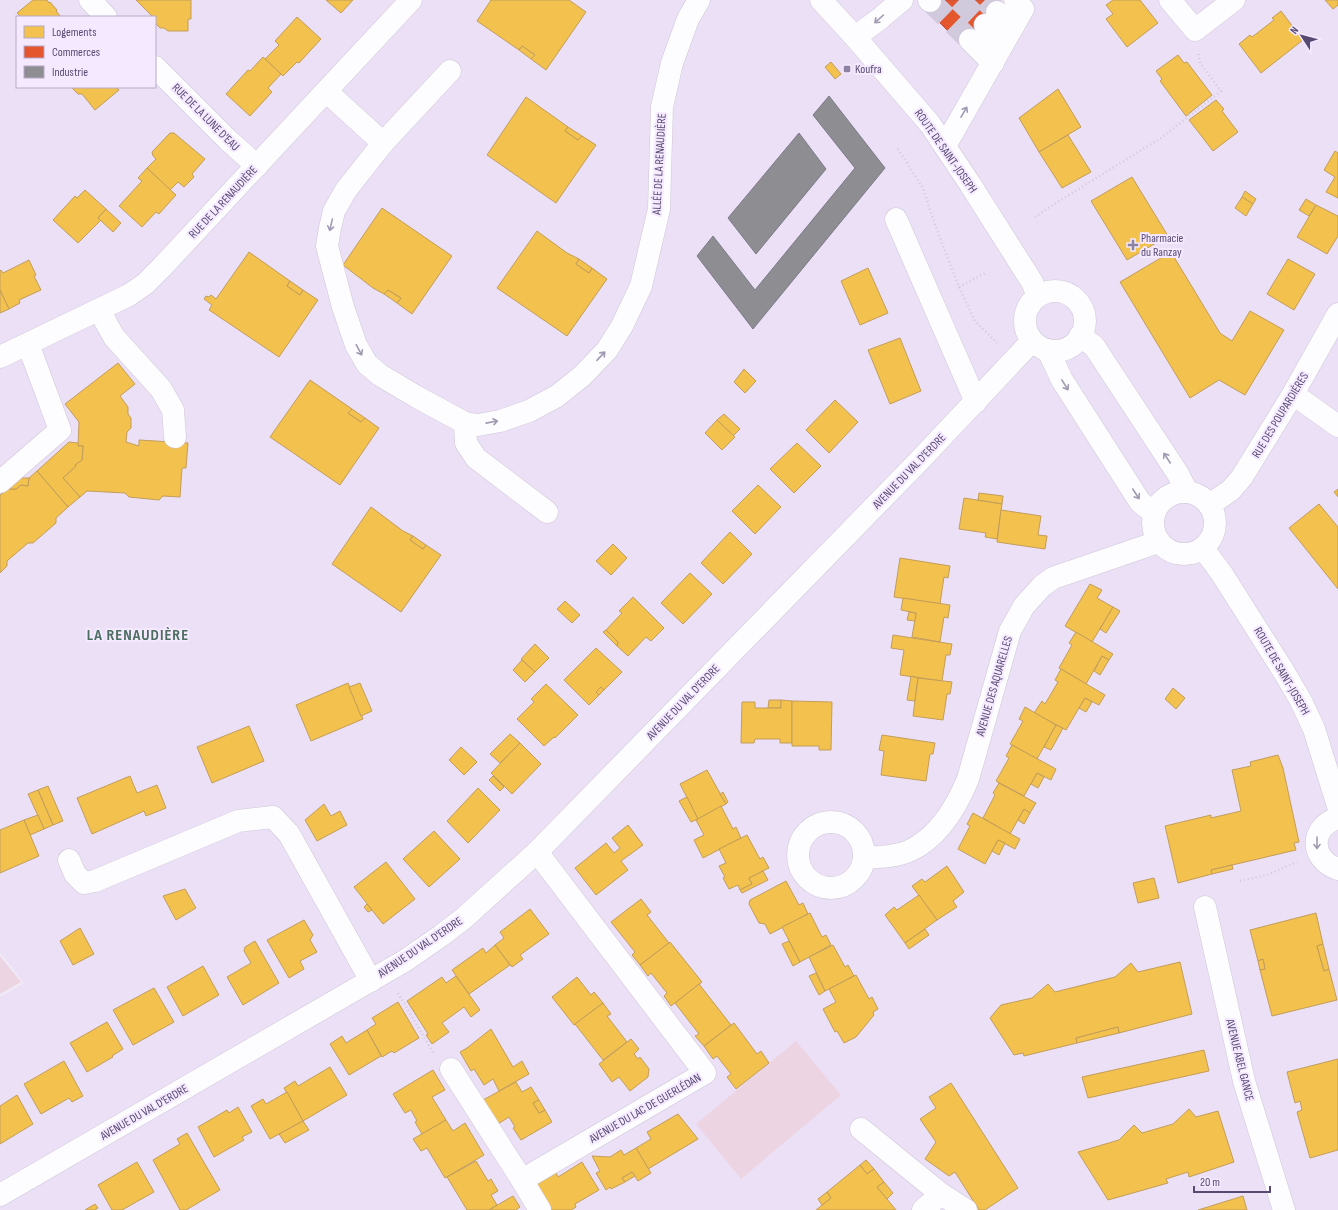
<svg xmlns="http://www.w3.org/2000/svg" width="1338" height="1210" font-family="'Sofia Sans Condensed',sans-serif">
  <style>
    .residential { fill: #ece0f7; fill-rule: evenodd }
    .green { fill: #ecd4e3 }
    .homes { fill: #f2c14e; stroke: #c39d59 }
    .shops { fill: #e4572e; stroke: #b95343 }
    .industry { fill: #8d8d92; stroke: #7c7989 }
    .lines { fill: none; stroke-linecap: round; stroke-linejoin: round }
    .minor-tunnel { stroke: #d1c9dc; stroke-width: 22; stroke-dasharray: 22 11; stroke-linecap: butt }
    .minor-casing { stroke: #cdc7d8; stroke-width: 23 }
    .path { stroke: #cfcad7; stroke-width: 2.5; stroke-dasharray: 1 3; stroke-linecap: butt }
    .minor { stroke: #fdfcfe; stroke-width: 22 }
    .oneway { stroke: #a19ab2 }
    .poi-dot { fill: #8c82a1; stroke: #f5e9ff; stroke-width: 1.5 }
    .labels { text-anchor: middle; stroke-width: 4; stroke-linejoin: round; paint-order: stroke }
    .poi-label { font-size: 12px; fill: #564a73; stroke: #f5e9ff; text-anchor: start }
    .street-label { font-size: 12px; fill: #564a73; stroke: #f5e9ff }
    .district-label { font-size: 16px; font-weight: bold; letter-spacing: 1px; fill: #4c6e61; stroke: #f5e9ff }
  </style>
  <rect width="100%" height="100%" fill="#f0e9f6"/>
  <path class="residential" d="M0 0H1338V1210H0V997L24 983 0 952ZM17 17H155V87H17Z"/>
  <g class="green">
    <path d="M0 956 21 982 0 994Z"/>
    <path d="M796 1041 841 1095 741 1179 696 1124Z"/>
  </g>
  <g class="homes">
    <path d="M33 0H47L49 3 50 2 57 10 56 11 61 17H21L17 13Z"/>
    <path d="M136 0H191V19H188V31H168L164 28H160L155 23V17H153Z"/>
    <path d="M326 0H353L341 13Z"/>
    <path d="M491 0H569L586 12 546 70 531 59 535 55 522 46 519 50 477 21Z"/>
    <path d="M1113 0H1140L1158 23 1127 47 1106 19 1113 14 1106 5Z"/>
    <path d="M1325 0H1338V5L1333 9Z"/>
    <path d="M1281 11 1303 40 1261 73 1239 44 1250 35 1252 37 1274 20 1272 18Z"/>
    <path d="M297 17 321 39 299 63 297 62 283 76 265 59 279 45 275 41Z"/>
    <path d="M522 46 535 55 531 59 519 50Z"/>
    <path d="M1178 55 1184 63 1187 62 1212 95 1186 116 1160 81 1162 79 1156 71Z"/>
    <path d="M263 57 281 74 268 88 272 92 250 116 226 94 248 70 250 71Z"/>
    <path d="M831 62 841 74 835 79 825 67Z"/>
    <path d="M71 87H116L119 90 95 110 82 94H78Z"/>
    <path d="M1058 89 1081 127 1039 152 1019 118Z"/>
    <path d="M526 97 568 127 565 131 578 140 582 136 596 145 556 203 487 155Z"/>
    <path d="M1216 100 1224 109 1222 111 1238 132 1213 151 1189 120Z"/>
    <path d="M568 127 582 136 578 140 565 131Z"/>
    <path d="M170 133H174L205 159 192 174 194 177 184 187 178 182 170 190 147 168 156 159 153 156 152 152Z"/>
    <path d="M1068 135 1091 172 1062 188 1039 152Z"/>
    <path d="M1335 151 1338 153V198L1326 192 1335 177 1324 170Z"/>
    <path d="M147 168 176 195 159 214 156 212 142 227 119 206 142 181 138 178Z"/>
    <path d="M1132 177 1168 236 1127 260 1091 201Z"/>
    <path d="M85 190 106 209 98 218 101 220 78 243 53 220 75 196 77 198Z"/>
    <path d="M1245 191 1256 199 1253 204 1242 197Z"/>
    <path d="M1242 197 1253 204 1246 216 1235 208Z"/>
    <path d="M1306 199 1316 205 1309 216 1299 210Z"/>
    <path d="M1316 205 1338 216V236L1327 254 1297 237Z"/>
    <path d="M382 208 452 256 412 314 397 303 401 298 388 290 384 294 373 288 343 265Z"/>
    <path d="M106 209 121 223 113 232 98 218Z"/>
    <path d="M537 231 567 253 579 259 576 264 589 273 592 268 607 279 567 336 497 288Z"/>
    <path d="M249 252 290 281 287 286 300 295 303 290 318 300 279 357 209 310 212 305 204 299 206 296 209 297 211 295 216 299Z"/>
    <path d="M1171 252 1220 333 1232 341 1250 311 1284 330 1245 395 1219 380 1190 398 1120 282Z"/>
    <path d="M579 259 592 268 589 273 576 264Z"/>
    <path d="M1288 259 1315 274 1294 310 1267 294Z"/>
    <path d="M29 260 36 275 34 276 41 290 19 300 20 303 9 309 0 290V271L1 270 3 273Z"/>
    <path d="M868 268 888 313 860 325 841 281Z"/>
    <path d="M290 281 303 290 300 295 287 286Z"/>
    <path d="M0 290 9 309 0 313Z"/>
    <path d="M388 290 401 298 397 303 384 294Z"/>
    <path d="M900 338 921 391 890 404 868 350Z"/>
    <path d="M118 363 135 384 120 396 128 407V414L131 418V428L127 432 126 442 139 446V440L188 443 186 468H182L180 497 163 496 159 500 129 497 125 493 87 491 80 497 63 478 76 466 75 465 82 460 83 446H78L79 422 65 404Z"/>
    <path d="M744 369 756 381 745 393 734 382Z"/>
    <path d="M310 380 352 409 348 413 361 422 365 418 379 428 340 485 270 437Z"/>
    <path d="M835 400 858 422 829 453 806 430Z"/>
    <path d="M352 409 365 418 361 422 348 413Z"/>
    <path d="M724 414 740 429 733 436 717 420Z"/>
    <path d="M717 420 735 437 722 450 705 433Z"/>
    <path d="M69 442 78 443V446H83L82 460 75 465 76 466 63 478 80 497 68 507 37 471Z"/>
    <path d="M797 443 821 466 794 493 770 469Z"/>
    <path d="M37 471 68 507 56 518V523L33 543H28L7 561V566L0 573V495L8 489H16L21 485 28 486 29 478Z"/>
    <path d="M21 478H29L28 486 21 485 16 489H8Z"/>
    <path d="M758 485 781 507 755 534 732 511Z"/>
    <path d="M1338 489V497L1334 492Z"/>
    <path d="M979 493 1003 496 1002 504 978 500Z"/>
    <path d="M964 498 1002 504 997 539 985 537 986 533 959 529Z"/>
    <path d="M1319 504 1338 527V589L1289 528Z"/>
    <path d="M371 507 403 531 413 536 410 540 423 549 426 545 441 555 401 612 332 564Z"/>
    <path d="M1001 510 1041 516 1038 535 1047 536 1045 549 997 542Z"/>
    <path d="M730 532 752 554 723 584 701 563Z"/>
    <path d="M413 536 426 545 423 549 410 540Z"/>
    <path d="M613 544 627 558 611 575 596 561Z"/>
    <path d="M900 558 950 566 948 578 944 577 940 604 894 597Z"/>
    <path d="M690 573 712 594 683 624 661 603Z"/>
    <path d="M1090 584 1102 590 1097 598 1113 607 1092 642 1065 626Z"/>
    <path d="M633 597 664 628 651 641 646 637 628 656 617 646 618 642 606 630 622 613 619 611Z"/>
    <path d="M903 598 950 605 948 618 944 617 940 642 912 637 916 613 901 610Z"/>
    <path d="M565 601 580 615 572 623 557 609Z"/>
    <path d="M1113 607 1120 611 1106 633 1100 629Z"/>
    <path d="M909 612 916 613 915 621 907 620Z"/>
    <path d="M606 630 618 642 617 646 603 632Z"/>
    <path d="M1076 632 1113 654 1109 660 1102 656 1086 684 1059 668 1072 645 1069 643Z"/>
    <path d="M893 635 952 644 950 655H946L942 681 900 675 904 650 891 648Z"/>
    <path d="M535 644 549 658 535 672 521 659Z"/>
    <path d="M596 648 622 672 604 690 601 687 596 692 599 695 589 705 564 680Z"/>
    <path d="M1102 656 1109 660 1100 675 1094 671Z"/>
    <path d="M522 660 535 672 525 682 513 670Z"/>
    <path d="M1061 669 1105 695 1099 705 1085 698 1066 730 1034 713 1042 701 1045 704 1058 682 1055 680Z"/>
    <path d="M911 676 918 678 915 701 907 700Z"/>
    <path d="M918 678 952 682 950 694H947L943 720 913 716Z"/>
    <path d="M348 683 363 719 311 741 296 705Z"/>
    <path d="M360 683 372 711 361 716 349 687Z"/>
    <path d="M546 684 578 715 555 738 554 737 544 746 517 719 534 702 531 699Z"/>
    <path d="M601 687 604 690 599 695 596 692Z"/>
    <path d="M1173 688 1185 698 1176 709 1165 699Z"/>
    <path d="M1085 698 1092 702 1086 712 1079 708Z"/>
    <path d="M769 700H781V708H768Z"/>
    <path d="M781 700 792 701V743H780V739H755L754 743H741L742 702H755V708H781Z"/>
    <path d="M792 701 832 702 831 750H819V746H792Z"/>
    <path d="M1025 707 1056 725 1037 759 1010 744 1023 721 1019 719Z"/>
    <path d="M1056 725 1063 728 1051 750 1044 747Z"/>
    <path d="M249 726 264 761 212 783 197 747Z"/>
    <path d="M510 734 520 743 500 763 490 754Z"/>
    <path d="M882 735 935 743 933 754H930L926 781 881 775 884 751 879 750Z"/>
    <path d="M520 743 541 764 512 794 491 773Z"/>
    <path d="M1012 745 1056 769 1051 780 1037 773 1024 796 996 781 1009 758 1006 756Z"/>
    <path d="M461 747 477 762 464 775 449 760Z"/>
    <path d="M1278 755 1283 768 1299 842 1294 843 1296 850 1211 870 1212 874 1178 883 1165 826 1211 815V818L1241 811 1232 770 1251 766 1250 762Z"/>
    <path d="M707 770 726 804 698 819 680 784Z"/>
    <path d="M1037 773 1044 777 1038 788 1031 784Z"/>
    <path d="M130 776 137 793 157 785 166 808 146 816 144 811 92 834 77 798Z"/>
    <path d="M493 776 504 787 500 791 489 780Z"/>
    <path d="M999 783 1036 803 1030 813 1024 809 1010 834 983 818 995 795 993 793Z"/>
    <path d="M48 786 63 821 53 825 38 790Z"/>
    <path d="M478 788 500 810 468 843 447 821Z"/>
    <path d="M38 790 53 825 44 829 28 794Z"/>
    <path d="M723 792 728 802 726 804 720 794Z"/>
    <path d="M687 797 698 819 691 822 679 801Z"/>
    <path d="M324 804 331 816 340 811 347 825 317 841 305 820Z"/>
    <path d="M721 806 733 829 736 827 741 838 703 858 694 840 704 835 696 820Z"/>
    <path d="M1024 809 1030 813 1024 824 1018 820Z"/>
    <path d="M973 813 1020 839 1015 849 998 840 985 864 958 849 970 826 967 824Z"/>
    <path d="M38 815 44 829 30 835 24 820Z"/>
    <path d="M24 820 39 856 0 873V830Z"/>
    <path d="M628 825 643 845 621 861 628 870 596 895 575 868 606 843 614 853 620 848 612 838Z"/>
    <path d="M434 831 460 859 429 887 403 859Z"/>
    <path d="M747 835 760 859 763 857 769 868 749 878 752 884 740 890 738 885 729 889 723 878 725 877 719 866 726 863 719 849Z"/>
    <path d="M998 840 1005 843 999 855 992 851Z"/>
    <path d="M386 862 415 899 383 924 354 887Z"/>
    <path d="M1232 865 1233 869 1212 874 1211 870Z"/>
    <path d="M947 866 964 892 953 901 957 907 937 920 912 886 922 879 925 882Z"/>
    <path d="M763 871 768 880 742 893 740 890 752 884 749 878Z"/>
    <path d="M1154 878 1159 898 1138 903 1133 883Z"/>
    <path d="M786 881 799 905 803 903 808 914 770 934 765 924 759 923 749 904 750 900Z"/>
    <path d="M185 889 196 908 176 920 163 896Z"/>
    <path d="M919 895 937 920 905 943 885 915 894 907 897 910Z"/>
    <path d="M641 899 651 912 647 915 669 943 640 965 632 955 635 952 611 922Z"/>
    <path d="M367 904 372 910 368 912 364 907Z"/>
    <path d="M530 909 549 934 520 955 523 959 512 967 495 945 504 938 500 932Z"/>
    <path d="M810 913 822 937 826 935 831 945 800 962 782 927Z"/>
    <path d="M1316 913 1323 944 1317 946 1324 971 1329 969 1337 1000 1272 1016 1260 970 1265 969 1263 959 1258 961 1250 930Z"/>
    <path d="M304 920 313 935 310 940 317 952 300 961 304 969 289 978 267 940Z"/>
    <path d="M80 928 94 954 73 965 60 941Z"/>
    <path d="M925 929 929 935 909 949 905 943Z"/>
    <path d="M255 941 279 983 243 1005 227 977 251 963 244 951 245 947Z"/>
    <path d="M789 941 800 962 793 966 782 944Z"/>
    <path d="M670 942 702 982 671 1006 664 996 667 993 651 973 648 976 640 965Z"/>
    <path d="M1323 944 1329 969 1324 971 1317 946Z"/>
    <path d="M495 945 510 965 469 994 452 970 483 948 486 953Z"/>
    <path d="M833 945 845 967 848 965 854 976 825 991 809 957Z"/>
    <path d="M1263 959 1265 969 1260 970 1258 961Z"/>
    <path d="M1180 962 1192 1014 1119 1033 1118 1027 1076 1038 1077 1043 1024 1056 1023 1053 1014 1055 990 1018 1001 1005 1032 998 1048 984 1055 992 1115 977 1131 963 1138 972Z"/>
    <path d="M203 966 219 995 183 1016 167 987Z"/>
    <path d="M816 973 825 991 819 995 809 976Z"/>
    <path d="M856 975 869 999 872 997 878 1009 873 1012 874 1015 856 1037 844 1043 837 1031 835 1032 823 1009 836 1002 829 989Z"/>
    <path d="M456 976 480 1010 471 1017 464 1007 442 1023 449 1032 432 1044 426 1035 428 1034 407 1001 442 977 446 983Z"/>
    <path d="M577 977 591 995 594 992 603 1003 574 1025 552 997Z"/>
    <path d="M699 984 731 1025 704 1046 695 1036 699 1034 675 1003Z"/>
    <path d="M154 988 174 1022 133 1045 113 1010Z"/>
    <path d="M398 1002 419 1038 394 1053 392 1051 382 1057 367 1030 376 1024 372 1018Z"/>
    <path d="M603 1003 611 1014 607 1016 627 1042 603 1060 575 1024Z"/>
    <path d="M107 1022 123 1049 112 1056 113 1057 87 1072 70 1043Z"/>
    <path d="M734 1023 757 1054 761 1051 769 1063 736 1089 727 1077 731 1074 717 1056 713 1059 704 1046Z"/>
    <path d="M1118 1027 1119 1033 1077 1043 1076 1038Z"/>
    <path d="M491 1029 513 1067 522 1061 529 1074 499 1091 493 1079 484 1085 474 1069 471 1071 460 1052 467 1048Z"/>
    <path d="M367 1030 381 1056 349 1075 330 1044 342 1036 346 1043Z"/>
    <path d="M631 1039 639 1049 634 1054 638 1059 640 1057 649 1069 648 1077 630 1091 619 1077 612 1082 599 1064Z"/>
    <path d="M1204 1050 1209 1071 1088 1098 1082 1077Z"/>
    <path d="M1338 1059V1150L1310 1158 1297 1112 1302 1110 1300 1101 1295 1103 1287 1072Z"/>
    <path d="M64 1061 83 1096 72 1102 69 1098 41 1114 24 1084Z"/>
    <path d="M330 1067 347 1095 303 1121 284 1088 295 1081 298 1086Z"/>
    <path d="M433 1070 445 1090 432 1097 446 1120 422 1134 415 1122 417 1121 411 1110 405 1113 393 1094Z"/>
    <path d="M516 1082 522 1092 531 1087 539 1100 533 1103 539 1113 545 1110 552 1122 521 1140 513 1128 515 1127 509 1117 498 1124 483 1100Z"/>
    <path d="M951 1083 1018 1188 985 1210H979L955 1172 949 1176 925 1159 936 1142 920 1119 936 1108 929 1097Z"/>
    <path d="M287 1092 303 1121 270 1139 251 1106 263 1099 266 1104Z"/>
    <path d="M17 1095 33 1124 0 1144V1106Z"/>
    <path d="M539 1100 545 1110 539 1113 533 1103Z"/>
    <path d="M238 1107 252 1132 242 1137 244 1140 214 1157 198 1127 227 1110 229 1113Z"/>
    <path d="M1189 1109 1196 1117 1218 1111 1234 1162 1189 1177 1188 1172 1166 1179 1168 1183 1108 1200 1078 1152 1119 1140 1134 1125 1142 1133 1173 1124Z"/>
    <path d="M678 1114 698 1139 648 1169 636 1148 651 1139 647 1132Z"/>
    <path d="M446 1120 453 1131 465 1123 484 1155 445 1178 427 1148 421 1151 413 1139Z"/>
    <path d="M303 1121 309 1130 285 1143 279 1134Z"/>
    <path d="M187 1133 220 1190 186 1210H180L153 1160 180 1144 177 1139Z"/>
    <path d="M636 1148 651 1173 638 1181 632 1172 622 1178 625 1182 611 1189 610 1187 606 1190 596 1173 600 1171 592 1156 610 1157 621 1150 624 1155Z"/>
    <path d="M866 1160 874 1169 867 1174 860 1165Z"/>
    <path d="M476 1161 488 1181 491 1179 498 1191 491 1195 497 1205 489 1210H467L447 1177Z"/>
    <path d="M137 1162 154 1192 122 1210H112L98 1185Z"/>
    <path d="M582 1162 599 1190 575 1204 576 1207 571 1210H548L533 1186 556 1173 558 1177Z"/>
    <path d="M860 1165 867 1174 874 1169 884 1182 877 1187 896 1210H816L831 1198 827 1192Z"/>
    <path d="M632 1172 635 1176 625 1182 622 1178Z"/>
    <path d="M884 1182 893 1193 887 1199 877 1187Z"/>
    <path d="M827 1192 831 1198 822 1205 818 1199Z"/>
    <path d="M513 1196 520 1207 516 1210H489Z"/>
    <path d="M1243 1196 1247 1210H1198Z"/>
    <path d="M95 1204 98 1208 95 1210H85Z"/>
  </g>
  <path class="shops" d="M931 0H999L1004 5 964 47 924 7Z"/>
  <g class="industry">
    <path d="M829 96 885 168 753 329 697 256 713 236 755 290 855 168 813 115Z"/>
    <path d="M799 133 826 169 756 254 728 218Z"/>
  </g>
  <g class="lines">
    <g class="minor-tunnel">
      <path d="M959 0 985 25"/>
      <path d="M985 0 997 12"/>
      <path d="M930 1 970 40"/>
    </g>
    <g class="minor-casing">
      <g id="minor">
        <path d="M90 0 106 17"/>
        <path d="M821 0 855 37 930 124 970 184 1032 282 1038 296"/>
        <path d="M929 0 930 1"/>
        <path d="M1170 0 1195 30 1234 0"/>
        <path d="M997 12 1013 27"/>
        <path d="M985 25 1003 44"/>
        <path d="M855 37 881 18 884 15 902 0"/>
        <path d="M970 40 993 63"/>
        <path d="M155 67 228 140 257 166"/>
        <path d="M450 71 383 143 346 190 334 211 330 228 327 246 343 307 356 345 367 364 380 375 417 397 465 423 478 425 500 421 529 411 557 396 582 376 607 350 622 326 641 286 659 209 662 107 672 63 688 19 699 0"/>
        <path d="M327 92 383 143"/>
        <path d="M945 146 1023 9 1015 0"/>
        <path d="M896 219 976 402"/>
        <circle cx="1055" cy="321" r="30"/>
        <path d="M99 310 114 337 161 389 173 410 175 437"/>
        <path d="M1080 336 1094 346 1178 474 1187 492"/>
        <path d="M1048 350 1062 380 1140 502 1154 513"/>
        <path d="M0 357 129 295 145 284 162 267 411 0"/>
        <path d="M1293 394 1338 426"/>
        <path d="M465 423 466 443 476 458 547 512"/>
        <path d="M0 482 60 430 28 344"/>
        <circle cx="1184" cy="523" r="31"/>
        <path d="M1209 505 1231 490 1242 477 1293 394 1338 314"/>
        <path d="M1203 548 1222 574 1284 672 1301 701 1314 729 1338 806"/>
        <path d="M1338 818C1309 827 1310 860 1338 869"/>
        <circle cx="831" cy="855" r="33"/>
        <path d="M864 858C878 857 895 857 909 851 938 838 956 808 968 779L1010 631 1024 606 1042 586 1053 578 1158 542"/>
        <path d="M69 860 75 874 84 883 95 881 238 821 273 817 289 834 371 981"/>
        <path d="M1205 907 1244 1081 1284 1210"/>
        <path d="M451 1069 522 1180 705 1073 537 852"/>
        <path d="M861 1129 941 1194 966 1210"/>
        <path d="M522 1180 540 1210"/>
        <path d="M0 1195 406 960 442 935 464 918 537 852 917 463 1032 341"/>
        <path d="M923 1210 941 1194"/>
      </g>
    </g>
    <g class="path">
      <path d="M898 149 923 188 935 225 959 287 975 321 997 343"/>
      <path d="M1035 217 1051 206 1161 138 1221 91 1200 63 1198 52"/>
      <path d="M959 287 987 272"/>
      <path d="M1240 881 1267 875 1297 862"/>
      <path d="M398 993 434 1054"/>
    </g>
    <use href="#minor" class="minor"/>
  </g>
  <defs><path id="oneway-shaft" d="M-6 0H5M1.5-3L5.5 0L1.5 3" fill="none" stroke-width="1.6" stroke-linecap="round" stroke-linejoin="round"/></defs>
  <g class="oneway">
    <use href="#oneway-shaft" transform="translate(879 19) rotate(138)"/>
    <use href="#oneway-shaft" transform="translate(964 112) rotate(-60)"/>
    <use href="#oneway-shaft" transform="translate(331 225) rotate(103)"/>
    <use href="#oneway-shaft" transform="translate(359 350) rotate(62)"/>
    <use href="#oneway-shaft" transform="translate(601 356) rotate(-47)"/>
    <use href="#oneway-shaft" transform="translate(1065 385) rotate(58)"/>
    <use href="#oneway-shaft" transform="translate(492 422) rotate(-11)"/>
    <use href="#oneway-shaft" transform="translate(1167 458) rotate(-123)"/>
    <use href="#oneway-shaft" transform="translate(1136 494) rotate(57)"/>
    <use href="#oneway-shaft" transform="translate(1317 843) rotate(90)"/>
  </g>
  <g class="poi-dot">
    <rect x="843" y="65" width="8" height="8" rx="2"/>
    <path d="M1131 239h4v4h4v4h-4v4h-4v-4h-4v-4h4z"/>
  </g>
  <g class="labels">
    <g class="poi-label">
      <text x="855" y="73">Koufra</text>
      <text x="1141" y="242">Pharmacie<tspan x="1141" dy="14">du Ranzay</tspan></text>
    </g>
    <g class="street-label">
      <text transform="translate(206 117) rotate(45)" y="4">RUE DE LA LUNE D'EAU</text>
      <text transform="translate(946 151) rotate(55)" y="4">ROUTE DE SAINT-JOSEPH</text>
      <text transform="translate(659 164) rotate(-87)" y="4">ALLÉE DE LA RENAUDIÈRE</text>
      <text transform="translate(223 202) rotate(-47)" y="4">RUE DE LA RENAUDIÈRE</text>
      <text transform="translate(1280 415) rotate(-59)" y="4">RUE DES POUPARDIÈRES</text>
      <text transform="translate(909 471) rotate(-46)" y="4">AVENUE DU VAL D'ERDRE</text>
      <text transform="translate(1282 671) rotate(60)" y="4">ROUTE DE SAINT-JOSEPH</text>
      <text transform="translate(994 686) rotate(-74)" y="4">AVENUE DES AQUARELLES</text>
      <text transform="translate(683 702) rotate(-46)" y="4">AVENUE DU VAL D'ERDRE</text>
      <text transform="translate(420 947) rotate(-34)" y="4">AVENUE DU VAL D'ERDRE</text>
      <text transform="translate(1240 1060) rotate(76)" y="4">AVENUE ABEL GANCE</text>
      <text transform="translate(645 1108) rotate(-30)" y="4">AVENUE DU LAC DE GUERLÉDAN</text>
      <text transform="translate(144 1112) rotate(-30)" y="4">AVENUE DU VAL D'ERDRE</text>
    </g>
    <g class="district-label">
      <text x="138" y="640">LA RENAUDIÈRE</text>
    </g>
  </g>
  <rect x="16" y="16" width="140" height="72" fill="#f5e9ff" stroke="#b5a9c7"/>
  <rect x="24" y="26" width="20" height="12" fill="#f2c14e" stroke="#b5a9c7"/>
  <text x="52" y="36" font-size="12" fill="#564a73">Logements</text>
  <rect x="24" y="46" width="20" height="12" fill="#e4572e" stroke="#b5a9c7"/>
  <text x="52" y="56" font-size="12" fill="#564a73">Commerces</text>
  <rect x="24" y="66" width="20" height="12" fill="#8d8d92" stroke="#b5a9c7"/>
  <text x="52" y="76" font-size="12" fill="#564a73">Industrie</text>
  <g transform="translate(1302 36) rotate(306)" stroke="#f5e9ff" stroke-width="3" paint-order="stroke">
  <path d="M0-3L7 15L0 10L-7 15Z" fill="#564a73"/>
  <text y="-6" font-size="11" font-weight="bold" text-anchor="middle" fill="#564a73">N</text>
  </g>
  <path d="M1194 1186v6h76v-6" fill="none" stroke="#564a73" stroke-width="2"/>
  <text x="1200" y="1186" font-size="12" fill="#564a73" stroke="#f5e9ff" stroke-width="3" paint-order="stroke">20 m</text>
</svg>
